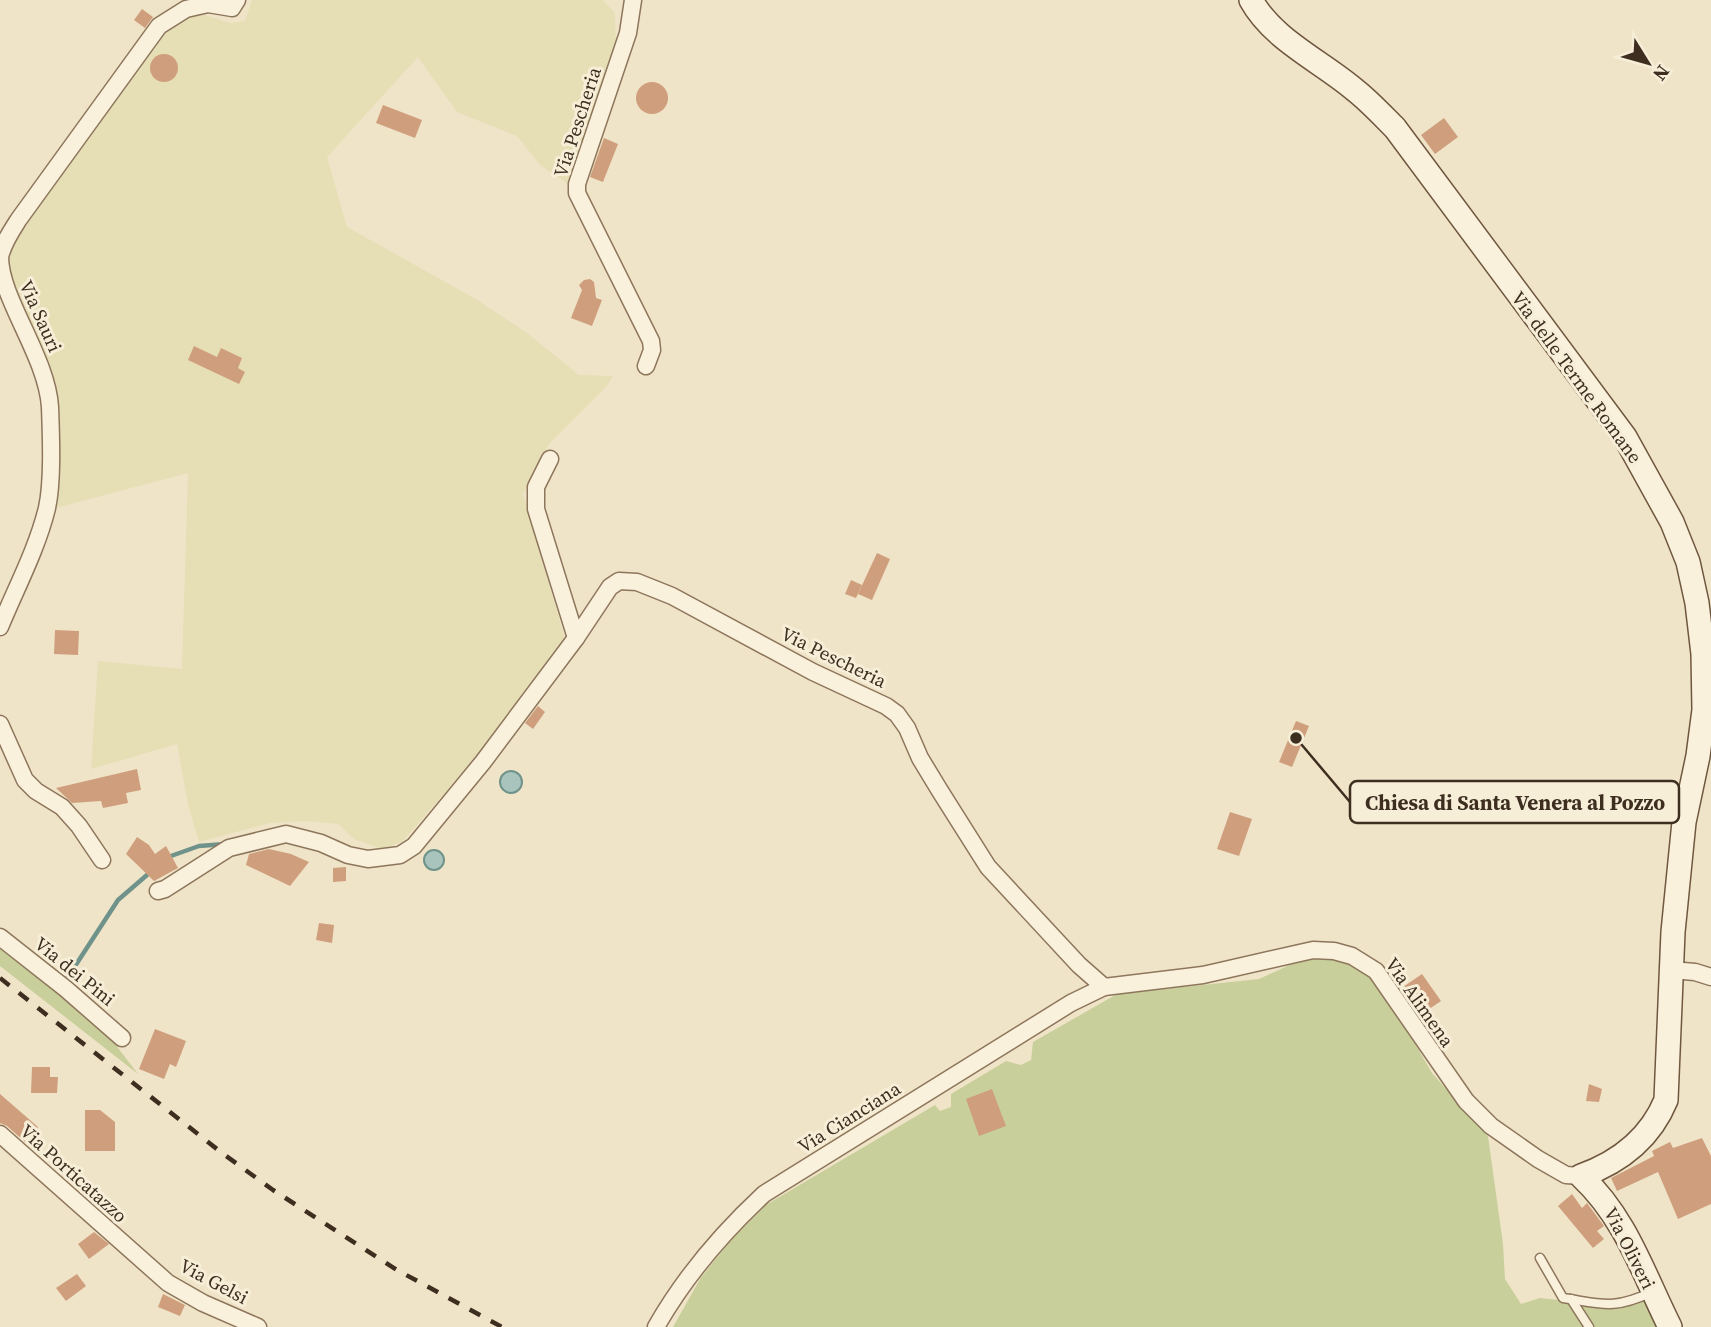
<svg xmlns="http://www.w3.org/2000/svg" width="1711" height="1327" font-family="'Source Serif 4',serif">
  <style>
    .farmland { fill: #e6deb5 }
    .green { fill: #c9cf9b }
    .water { fill: #a9c4bc; stroke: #6f938a; stroke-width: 2 }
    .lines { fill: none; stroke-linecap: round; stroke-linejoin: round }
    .stream { stroke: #6f938a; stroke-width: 4.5 }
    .building { fill: #cf9f7d }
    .lane-casing { stroke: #8d765c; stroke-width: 11 }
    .street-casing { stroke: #8d765c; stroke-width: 19 }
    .secondary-casing { stroke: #6f573f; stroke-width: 26 }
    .lane { stroke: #faf1dc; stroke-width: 8 }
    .street { stroke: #faf1dc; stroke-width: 16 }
    .secondary { stroke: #faf1dc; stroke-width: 23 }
    .rail { stroke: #3d2e20; stroke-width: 4.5; stroke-dasharray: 12 12; stroke-linecap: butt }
    .labels { text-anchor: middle; stroke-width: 6; stroke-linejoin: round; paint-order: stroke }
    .street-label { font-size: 19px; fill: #3d2e20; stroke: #f7eed8 }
    .leader { fill: none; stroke: #3d2e20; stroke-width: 2.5 }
    .callout-dot { fill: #3d2e20; stroke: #f7eed8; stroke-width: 2.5 }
    .callout { fill: #f7eed8; stroke: #3d2e20; stroke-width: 2.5 }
    .callout-label { font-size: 21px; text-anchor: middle; font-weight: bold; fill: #3d2e20 }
  </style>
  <rect width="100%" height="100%" fill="#f0e4c8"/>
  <path class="farmland" d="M252 0H603L615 13 616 50 571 186 540 165 517 136 457 112 418 57 327 157 347 227 476 299 527 333 579 375 613 376 607 386 549 444 523 494 565 639 474 759 402 842 382 849 354 839 339 824 306 821 270 823 199 842 188 804 177 744 91 769 98 661 182 669 188 473 52 509 57 406 9 273 7 258 29 219 163 33 198 13 230 23 245 21Z"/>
  <g class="green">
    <path d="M0 944 110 1032 118 1048 138 1074 0 966Z"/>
    <path d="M1325 957 1341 959 1368 974 1396 1011 1432 1073 1488 1136 1503 1244 1505 1279 1521 1304 1540 1298 1622 1307 1645 1298 1661 1327H673L700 1279 729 1242 764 1206 935 1105 940 1111 951 1107V1094L1006 1061 1021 1065 1031 1060 1033 1042 1117 994 1259 979 1294 963Z"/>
  </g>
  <g class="water">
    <circle cx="511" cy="782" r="11"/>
    <circle cx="434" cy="860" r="10"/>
  </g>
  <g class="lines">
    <g class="stream">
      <path d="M171 856 199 846 225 844"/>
      <path d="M66 980 118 900 147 875"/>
    </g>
  </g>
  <g class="building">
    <path d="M142 9 153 17 145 28 134 20Z"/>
    <circle cx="164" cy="68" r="14"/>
    <circle cx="652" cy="98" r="16"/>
    <path d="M383 105 422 120 415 138 376 123Z"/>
    <path d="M1444 118 1458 137 1435 154 1421 135Z"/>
    <path d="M604 138 618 144 603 182 590 177Z"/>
    <path d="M590 279 594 282 596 298 602 300 592 326 571 318 582 290 579 285 584 280Z"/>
    <path d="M194 346 217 357 221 348 242 358 238 368 245 372 239 384 188 360Z"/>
    <path d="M877 553 890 559 872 600 858 594Z"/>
    <path d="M851 580 862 585 856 598 845 594Z"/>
    <path d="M55 630 79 631 78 655 54 654Z"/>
    <path d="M538 706 545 712 533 729 525 723Z"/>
    <path d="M1296 721 1309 726 1292 767 1279 762Z"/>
    <path d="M137 769 141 790 126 793 128 803 103 808 101 801 72 803 56 788Z"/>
    <path d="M1230 812 1252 819 1239 856 1217 849Z"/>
    <path d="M137 837 149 845 155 854 166 846 178 868 154 881 126 854Z"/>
    <path d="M269 849 291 854 309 862 290 886 246 865 249 854Z"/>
    <path d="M346 867V881L333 882V868Z"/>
    <path d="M319 923 334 925 332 943 316 940Z"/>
    <path d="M1422 974 1441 1001 1422 1014 1403 987Z"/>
    <path d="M155 1029 186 1041 176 1067 170 1064 164 1079 139 1069Z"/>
    <path d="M32 1067H50V1077H58L57 1093H31Z"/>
    <path d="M1589 1084 1602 1089 1599 1102 1586 1101Z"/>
    <path d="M992 1089 1006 1126 979 1136 966 1099Z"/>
    <path d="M0 1094 38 1127 25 1142 7 1126 0 1123Z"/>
    <path d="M85 1110H100L115 1122V1151H85Z"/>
    <path d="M1702 1138 1711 1156V1204L1678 1219 1658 1172 1617 1191 1611 1178 1654 1156 1652 1151 1670 1142 1673 1148Z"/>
    <path d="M1572 1194 1582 1208 1587 1203 1604 1226 1597 1231 1604 1239 1593 1248 1558 1206Z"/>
    <path d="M94 1232 109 1244 89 1259 78 1244Z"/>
    <path d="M77 1274 86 1286 66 1301 56 1288Z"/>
    <path d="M163 1294 185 1305 180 1316 158 1307Z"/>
  </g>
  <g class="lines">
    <g class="lane-casing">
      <g id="lane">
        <path d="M1540 1258 1563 1298C1603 1304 1613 1310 1652 1292"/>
        <path d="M1571 1299 1589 1327"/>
      </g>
    </g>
    <g class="street-casing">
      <g id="street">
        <path d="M633 0 628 33 577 184V193L651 341 652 350 646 366"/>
        <path d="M550 459 536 487V509L576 638"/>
        <path d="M0 627C16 588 37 549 47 508 53 481 51 435 50 407 47 357 0 298 0 257 3 243 12 230 19 219L159 26 186 9 208 4 232 8 237 0"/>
        <path d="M0 724 25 780 36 791 62 807 79 826 102 860"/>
        <path d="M158 891 165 889 229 848 286 834 321 843 348 855 368 859 400 855 414 846 483 762 576 638 610 587 619 581 637 582 672 596 813 672 886 706 897 714 907 728 920 758 940 791 988 867 1079 965 1104 987"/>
        <path d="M0 937 66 989 122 1038"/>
        <path d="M1671 970 1695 972 1711 977"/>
        <path d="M0 1134 168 1283 203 1303 258 1327"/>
        <path d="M656 1327C685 1276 721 1234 764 1194L1071 1003 1104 987 1203 975 1313 950 1334 951 1352 956 1376 971 1466 1101 1491 1126 1538 1159 1566 1175 1581 1176"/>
      </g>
    </g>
    <g class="secondary-casing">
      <path id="secondary" d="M1251 0C1273 40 1321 61 1355 90 1369 101 1382 115 1395 128L1625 437 1672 522 1688 562 1697 603 1703 654 1704 710 1698 756 1684 822 1673 932 1666 1100C1650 1139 1620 1162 1581 1176 1626 1218 1643 1273 1670 1327"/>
    </g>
    <use href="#lane" class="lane"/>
    <use href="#street" class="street"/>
    <use href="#secondary" class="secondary"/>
    <path class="rail" d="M0 978 222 1153 273 1190 397 1270 502 1327"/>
  </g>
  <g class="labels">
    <g class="street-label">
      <text transform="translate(577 122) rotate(-72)" y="7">Via Pescheria</text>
      <text transform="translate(41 316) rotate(66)" y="7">Via Sauri</text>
      <text transform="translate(1577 377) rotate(54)" y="7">Via delle Terme Romane</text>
      <text transform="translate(834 657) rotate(26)" y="7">Via Pescheria</text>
      <text transform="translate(75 971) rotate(39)" y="7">Via dei Pini</text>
      <text transform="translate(1420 1002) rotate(55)" y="7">Via Alimena</text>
      <text transform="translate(849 1117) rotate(-32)" y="7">Via Cianciana</text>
      <text transform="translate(74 1173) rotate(42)" y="7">Via Porticatazzo</text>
      <text transform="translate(1630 1248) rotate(63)" y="7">Via Oliveri</text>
      <text transform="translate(214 1281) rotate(28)" y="7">Via Gelsi</text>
    </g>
  </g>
  <path class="leader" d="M1296 738L1350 802"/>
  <circle class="callout-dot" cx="1296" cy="738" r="7"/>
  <rect class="callout" x="1350" y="781" width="329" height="42" rx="7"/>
  <g class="callout-label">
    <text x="1515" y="810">Chiesa di Santa Venera al Pozzo</text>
  </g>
  <g transform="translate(1648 63) rotate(127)" stroke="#f7eed8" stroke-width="5" paint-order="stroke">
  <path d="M0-5L12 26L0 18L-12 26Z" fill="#3d2e20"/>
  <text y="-10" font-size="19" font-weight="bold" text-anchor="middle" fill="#3d2e20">N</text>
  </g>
</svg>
